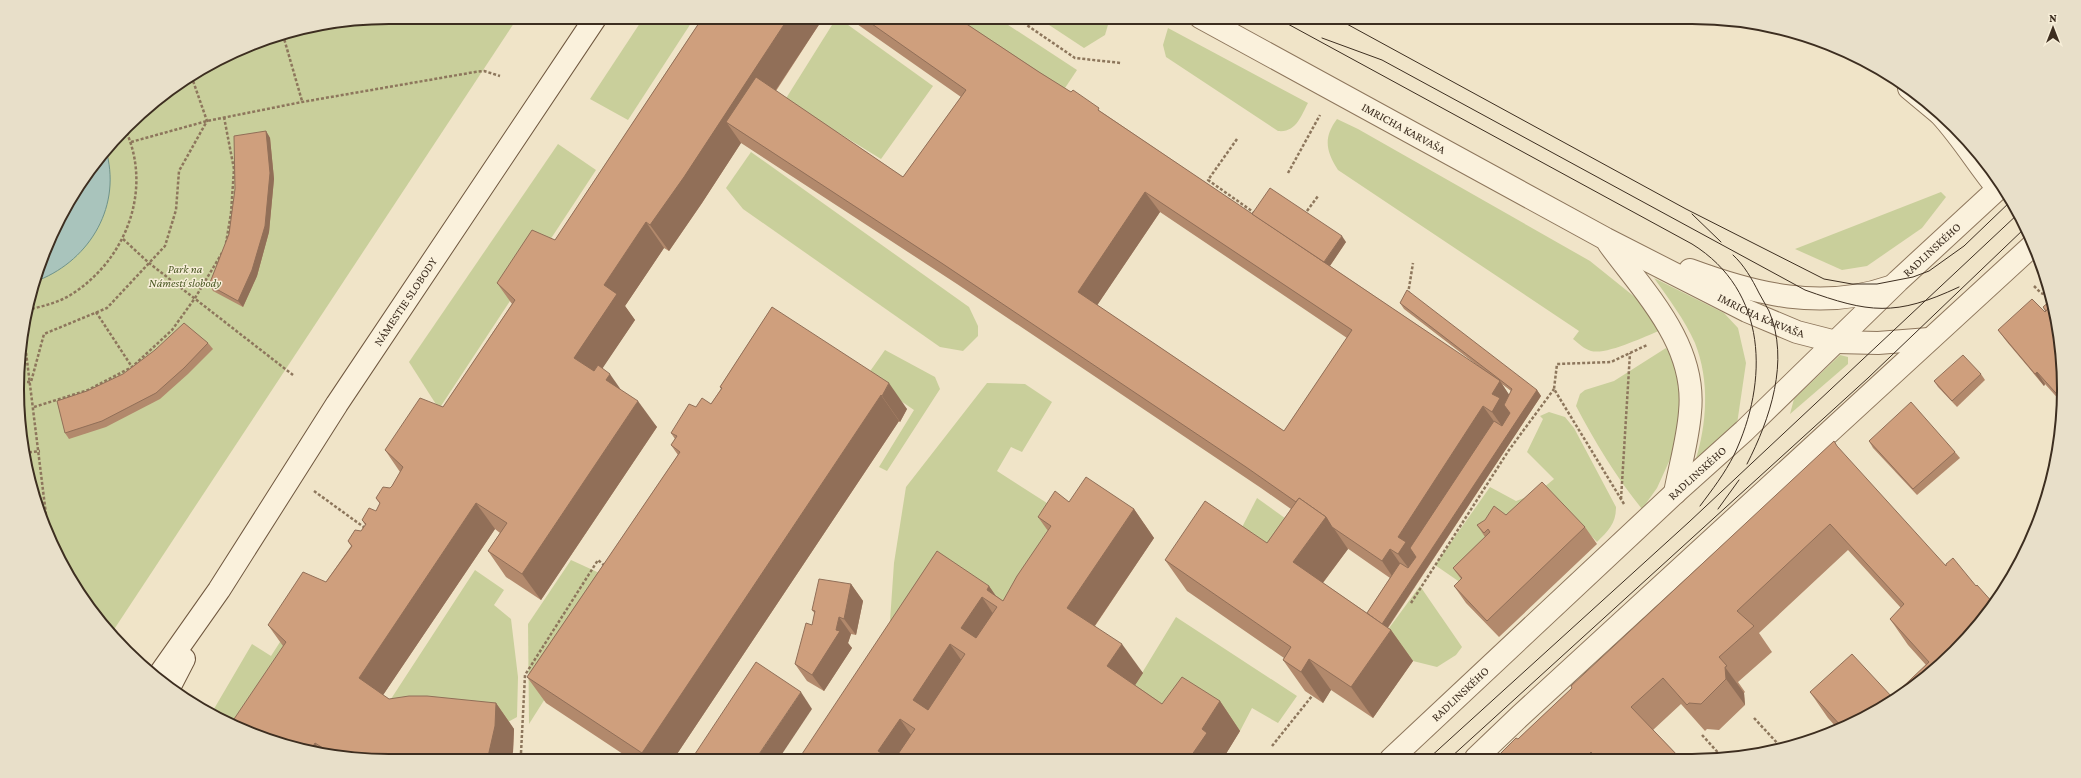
<svg xmlns="http://www.w3.org/2000/svg" width="2081" height="778" font-family="'Crimson Pro',serif">
  <style>
    .green { fill: #c9cf9b }
    .water { fill: #a9c4bc; stroke: #6f938a }
    .lines { fill: none; stroke-linecap: round; stroke-linejoin: round }
    .street-casing { stroke: #8d765c; stroke-width: 24 }
    .secondary-casing { stroke: #6f573f; stroke-width: 24 }
    .path { stroke: #8d765c; stroke-width: 2.5; stroke-dasharray: 3 2; stroke-linecap: butt }
    .street { stroke: #faf1dc; stroke-width: 22 }
    .secondary { stroke: #faf1dc; stroke-width: 22 }
    .tram { stroke: #3d2e20; stroke-width: 1 }
    .wall { fill: #b2896c; fill-rule: evenodd }
    .shaded-wall { fill: #916f58 }
    .building { fill: #cf9f7d; stroke: #916f58; fill-rule: evenodd }
    .labels { text-anchor: middle; stroke-width: 3; stroke-linejoin: round; paint-order: stroke }
    .street-label { font-size: 12px; fill: #3d2e20; stroke: #f7eed8 }
    .park-label { font-size: 12px; font-style: italic; fill: #4d5a26; stroke: #f7eed8 }
    .rim { fill: none; stroke: #3d2e20; stroke-width: 2 }
  </style>
  <rect width="100%" height="100%" fill="#f0e4c8"/>
  <g class="green">
    <path d="M389 17H518L113 631 80 595 45 531 24 462 20 340 37 269 67 203 144 109 203 67 269 37Z"/>
    <path d="M644 17H695L628 120 590 99Z"/>
    <path d="M837 17 933 86 881 159 785 100Z"/>
    <path d="M947 17H996L1077 70 1061 94Z"/>
    <path d="M1037 17H1110V18L1105 35 1084 48Z"/>
    <path d="M1168 28 1308 103C1301 116 1296 133 1278 131L1166 57 1163 45Z"/>
    <path d="M1337 119 1358 129 1590 261 1636 298 1646 310 1659 331C1643 337 1607 355 1591 351 1584 349 1578 343 1573 339L1579 331 1338 170C1326 151 1323 138 1337 119Z"/>
    <path d="M558 144 596 170 439 409 409 362Z"/>
    <path d="M751 152 969 307 978 326V336L963 351 940 347 743 209 726 188Z"/>
    <path d="M1941 192 1946 197 1922 228 1867 266 1842 270 1795 249Z"/>
    <path d="M1654 278 1724 313 1738 328 1746 363 1737 424 1695 462C1707 424 1710 381 1695 343 1685 320 1668 298 1654 278Z"/>
    <path d="M1666 348 1674 360 1681 385 1677 444 1657 488 1642 509C1616 477 1595 442 1576 406L1580 394 1585 390 1614 381Z"/>
    <path d="M885 350 935 377 940 389 887 471 879 467 914 410 866 377Z"/>
    <path d="M1840 355 1848 357V364L1790 414 1794 399Z"/>
    <path d="M987 383 1025 384 1052 402 1022 452 1011 447 997 471 1075 521 1024 621H890L894 563 906 487Z"/>
    <path d="M1549 412 1565 417 1574 428 1616 507C1616 524 1608 531 1597 542L1554 496 1464 585 1435 565 1490 487 1516 501 1537 493 1554 479 1527 452 1543 419 1540 416Z"/>
    <path d="M1257 498 1314 539 1289 575 1236 539Z"/>
    <path d="M571 560 619 582 529 724 528 624Z"/>
    <path d="M475 570 504 590 494 605 511 619 518 677 517 717 501 726 389 702Z"/>
    <path d="M1420 586 1462 647 1456 655 1437 667 1413 661 1381 639Z"/>
    <path d="M300 611 256 735 225 723 211 714 252 644 271 656Z"/>
    <path d="M1176 617 1297 696 1278 723 1252 708 1240 731 1202 706 1183 733 1128 696Z"/>
  </g>
  <path class="water" d="M107 154C121 210 87 263 34 282L37 269 67 203Z"/>
  <g class="lines">
    <g class="street-casing">
      <g id="street">
        <path id="s1" d="M1200 17 1606 239 1747 311 1797 332 1836 342 1878 343 1929 339"/>
        <path d="M1909 88 1939 113"/>
        <path d="M1941 115C1963 139 1978 165 1998 189"/>
        <path d="M1609 244C1645 293 1697 345 1690 412 1688 439 1680 466 1675 493"/>
        <path d="M1690 270C1755 294 1821 311 1890 287"/>
        <path d="M1476 758 1521 715 2033 245"/>
        <path id="s2" d="M1391 759 1675 493 1744 431 1898 281 2002 185"/>
      </g>
    </g>
    <g class="secondary-casing">
      <g id="secondary">
        <path id="s3" d="M157 678 219 590 337 404 596 17"/>
        <path d="M169 688 184 659"/>
      </g>
    </g>
    <g class="path">
      <path d="M1015 17 1075 58 1121 63"/>
      <path d="M283 35 302 101"/>
      <path d="M224 117 234 169 231 213 226 243"/>
      <path d="M1237 139 1208 180 1256 214"/>
      <path d="M131 142 207 121 302 102 475 72 484 71 500 76"/>
      <path d="M1288 173 1320 115"/>
      <path d="M1304 215 1318 196"/>
      <path d="M123 239 149 263 293 375"/>
      <path d="M2034 286 2041 293 2051 297"/>
      <path d="M1408 294 1413 263"/>
      <path d="M27 310C44 306 61 302 75 292 127 257 152 189 126 131"/>
      <path d="M96 312 132 367"/>
      <path d="M23 328 49 539"/>
      <path d="M22 382H31L44 334 107 308 165 246 176 210 179 171 207 121 191 75"/>
      <path d="M34 407 88 390 132 367 172 330 195 298 222 253"/>
      <path d="M24 453 40 451"/>
      <path d="M314 491 365 528"/>
      <path d="M1621 499 1630 353"/>
      <path d="M1624 504 1554 389 1557 364 1611 362 1647 345"/>
      <path d="M1411 603 1509 450 1554 389"/>
      <path d="M1754 718 1780 746"/>
      <path d="M1702 735 1723 758"/>
      <path d="M1272 746 1312 696"/>
      <path d="M521 753 525 675 598 560 605 566"/>
    </g>
    <use href="#street" class="street"/>
    <use href="#secondary" class="secondary"/>
    <g class="tram">
      <path d="M1275 17 1692 244C1768 291 1769 381 1734 455 1725 473 1712 490 1700 506"/>
      <path d="M1334 17 1686 209 1824 279 1852 284H1877L1913 277 1929 271 1964 246 2012 200"/>
      <path d="M1322 38 1382 60 1805 290C1869 313 1895 317 1959 287"/>
      <path d="M1692 214 1721 242"/>
      <path d="M1733 255C1744 265 1752 279 1759 293 1762 299 1766 305 1769 311 1790 361 1770 419 1747 464"/>
      <path d="M1718 509 1739 480"/>
      <path d="M1450 758 1868 378 2025 228"/>
      <path d="M1428 759 1689 522 2019 213"/>
    </g>
  </g>
  <g class="wall">
    <path d="M703 17H824L776 91 903 177 961 97 847 17H956L1039 72 1103 113 1252 214 1346 242 1330 266 1482 369 1404 309 1400 303 1537 390 1541 396 1388 628 1391 630 1413 661 1373 718 1331 690 1323 703 1305 691 1283 660 1284 658 1187 591 1165 560 1267 543 1291 509 1261 488 957 284 741 143 702 203 669 251 664 248 625 306 635 320 602 368 621 390 657 427 541 600 506 577 488 551 500 533 495 529 383 695 389 699 496 703 514 729 513 752 389 761 292 748 283 646 268 625 326 582 351 546 348 541 361 531 365 525 362 520 376 511 380 504 376 498 390 488 392 486 400 472 385 450 443 407 512 304 497 283 555 240ZM1160 212 1347 338 1284 431 1097 305ZM1502 384 1511 391 1509 395ZM1347 548 1390 578 1367 613 1323 583 1348 549Z"/>
    <path d="M266 131 270 138 274 179 269 232 257 276 243 307 213 291 209 285 229 234Z"/>
    <path d="M2051 300 2061 341 2063 405 2062 403 2045 384 2044 386 2007 342 1998 330 2045 312V311L2043 307Z"/>
    <path d="M772 307 907 409 900 422 899 421 673 760H632L546 703 527 677 678 455 671 445 675 439 671 433 696 407 711 404 721 389 720 387Z"/>
    <path d="M208 343 213 349 188 374 160 399 106 427 69 439 65 433 87 391Z"/>
    <path d="M1981 374 1985 380 1957 407 1938 387 1934 381Z"/>
    <path d="M1834 441 1937 669 1856 723 1837 728 1828 718 1810 692 1892 697 1926 665 1908 645 1890 619 1901 608 1848 550 1759 633 1772 652 1738 682 1745 692 1744 693 1745 705 1719 730 1707 729 1705 731 1681 704 1653 730 1680 758H1496L1518 739Z"/>
    <path d="M1869 441 1955 452 1960 458 1917 495 1873 448Z"/>
    <path d="M1069 502 1134 509 1154 538 1095 626 1143 673 1135 685 1162 704 1220 701 1240 731 1224 757 1226 759 798 760 989 586 995 595 1003 601 1048 531 1038 517Z"/>
    <path d="M1506 515 1585 527 1597 544 1499 637 1466 603 1454 586 1461 579 1453 568 1485 537 1477 525Z"/>
    <path d="M851 584 863 601 856 635 851 634 848 643 852 648 824 691 807 681 795 664 812 625 815 614 812 610Z"/>
  </g>
  <g class="shaded-wall">
    <path d="M789 17H824L746 135 727 123 741 143 702 203 669 251 650 225Z"/>
    <path d="M266 131 270 138 274 179 269 232 257 276 243 307 238 301Z"/>
    <path d="M1145 192 1160 212 1092 313 1078 292Z"/>
    <path d="M646 222 664 248 625 306 635 320 592 384 574 358 604 285Z"/>
    <path d="M1342 236 1346 242 1325 273 1321 267Z"/>
    <path d="M2037 372 2045 384 2044 386 2035 374Z"/>
    <path d="M610 374 628 400 606 380Z"/>
    <path d="M1500 381 1514 402 1506 432 1492 412V394Z"/>
    <path d="M889 383 907 409 900 422 882 396Z"/>
    <path d="M1537 390 1541 396 1386 630 1382 624Z"/>
    <path d="M881 395 899 421 673 760H647L642 753Z"/>
    <path d="M638 401 657 427 541 600 522 574Z"/>
    <path d="M1483 406 1498 427 1420 563 1413 574 1398 554V537Z"/>
    <path d="M476 503 495 529 377 704 359 678Z"/>
    <path d="M1134 509 1154 538 1087 637 1067 608Z"/>
    <path d="M1326 517 1348 549 1315 593 1293 562Z"/>
    <path d="M1390 549 1404 569 1396 582 1382 561Z"/>
    <path d="M851 584 863 601 856 635 844 619Z"/>
    <path d="M989 586 1010 616 987 590Z"/>
    <path d="M982 597 1002 627 982 658 961 628Z"/>
    <path d="M839 617 851 634 848 643 852 648 824 691 812 675 836 630Z"/>
    <path d="M1391 630 1413 661 1373 718 1351 687Z"/>
    <path d="M950 644 971 674 934 730 913 700Z"/>
    <path d="M1122 644 1143 673 1128 696 1107 666Z"/>
    <path d="M1309 659 1331 690 1323 703 1301 672Z"/>
    <path d="M1725 667 1744 693 1745 705 1726 679Z"/>
    <path d="M801 692 812 709 778 760H755Z"/>
    <path d="M1220 701 1240 731 1224 757 1226 759H1189L1202 729Z"/>
    <path d="M496 703 514 729 513 752 511 761H487Z"/>
    <path d="M900 719 921 749 913 760H884L878 751Z"/>
    <path d="M315 743 321 752 310 751Z"/>
  </g>
  <g class="building">
    <path d="M703 17H789L684 177 650 225 646 222 604 285 617 294 574 358 594 371 598 365 610 374 606 380 638 401 522 574 488 551 507 523 476 503 359 678 389 699 409 696H427L496 703 495 726 487 761H389L331 753 315 743 310 751 292 748 230 725 286 642 268 625 303 572 326 582 352 546 348 541 355 530 361 531 366 524 362 520 369 508 376 511 380 503 376 498 383 487 390 488 392 486 403 467 385 450 420 398 443 407 515 300 497 283 532 230 555 240Z"/>
    <path d="M862 17H956L1039 72 1071 92 1073 90 1099 108 1098 110 1499 380 1500 381 1492 394 1500 398 1492 412 1483 406 1398 537 1406 542 1398 554 1390 549 1382 561 1332 527 1326 517 1299 498 1296 502 1246 467 943 264 726 122 756 77 903 177 966 90ZM1145 192 1352 330 1284 431 1078 292Z"/>
    <path d="M266 131 270 173 265 226 252 270 238 301 209 285 229 234 235 189 234 136Z"/>
    <path d="M1270 188 1342 236 1324 262 1252 214Z"/>
    <path d="M1407 290 1537 390 1382 624 1367 613 1400 563 1408 568 1416 557 1410 548 1494 421 1502 426 1510 413 1504 405 1512 389 1400 303Z"/>
    <path d="M2032 299 2045 312 2052 304 2061 341 2063 401 2037 372 2035 374 1998 330Z"/>
    <path d="M2051 300 2052 304 2046 311 2043 307Z"/>
    <path d="M772 307 889 383 882 396 881 395 642 753 527 677 680 452 671 445 677 436 671 433 689 404 696 407 702 398 711 404 722 388 720 387Z"/>
    <path d="M184 323 208 343 184 368 156 393 102 421 65 433 57 401 87 391 123 374 155 350Z"/>
    <path d="M1963 355 1981 374 1952 401 1934 381Z"/>
    <path d="M1911 402 1955 452 1913 489 1869 441Z"/>
    <path d="M1834 441 1837 446 1946 566V564L1953 558 1976 586 1977 585 1994 604 1937 669 1856 723 1842 727 1810 692 1852 654 1892 697 1929 662 1890 619 1904 604 1830 524 1737 611 1754 626 1719 657 1727 666 1725 667 1726 679 1701 704 1689 703 1687 705 1663 678 1631 707 1680 758H1597L1591 752 1585 758H1496L1516 738 1518 739 1572 688 1571 686Z"/>
    <path d="M1086 477 1134 509 1067 608 1122 644 1107 666 1162 704 1182 677 1220 701 1202 729 1207 733 1189 759 894 760 915 729 900 719 878 751 892 760H798L937 551 989 586 987 590 1003 601 1017 576 1051 526 1038 517 1055 491 1069 502ZM982 597 997 607 976 638 961 628ZM950 644 965 654 928 710 913 700Z"/>
    <path d="M1542 482 1585 527 1487 621 1454 586 1462 578 1453 568 1490 532 1488 529 1484 533 1477 525 1485 520 1494 506 1506 515Z"/>
    <path d="M1299 498 1326 517 1293 562 1391 630 1351 687 1309 659 1301 672 1283 660 1291 647 1165 560 1205 501 1267 543Z"/>
    <path d="M819 579 851 584 844 619 839 617 836 630 840 631 812 675 795 664 806 623 812 625 815 611 812 610Z"/>
    <path d="M756 662 801 692 755 760H691Z"/>
  </g>
  <g class="labels">
    <g class="street-label">
      <text dy="4" stroke="none"><textPath href="#s1" startOffset="232">IMRICHA KARVAŠA</textPath></text>
      <text dy="4" stroke="none"><textPath href="#s2" startOffset="743">RADLINSKÉHO</textPath></text>
      <text dy="4" stroke="none"><textPath href="#s3" startOffset="451">NÁMESTIE SLOBODY</textPath></text>
      <text dy="4" stroke="none"><textPath href="#s1" startOffset="636">IMRICHA KARVAŠA</textPath></text>
      <text dy="4" stroke="none"><textPath href="#s2" startOffset="419">RADLINSKÉHO</textPath></text>
      <text dy="4" stroke="none"><textPath href="#s2" startOffset="95">RADLINSKÉHO</textPath></text>
    </g>
    <g class="park-label">
      <text x="185" y="273">Park na<tspan x="185" dy="14">Námestí slobody</tspan></text>
    </g>
  </g>
  <path d="M0 0H2081V778H0ZM389 24H1692A365 365 0 0 1 2057 389V389A365 365 0 0 1 1692 754H389A365 365 0 0 1 24 389V389A365 365 0 0 1 389 24Z" fill="#e8dfc9" fill-rule="evenodd"/>
  <path class="rim" d="M389 24H1692A365 365 0 0 1 2057 389V389A365 365 0 0 1 1692 754H389A365 365 0 0 1 24 389V389A365 365 0 0 1 389 24Z"/>
  <g transform="translate(2053 28)" stroke="#f7eed8" stroke-width="3" paint-order="stroke">
  <path d="M0-3L7 15L0 10L-7 15Z" fill="#3d2e20"/>
  <text y="-6" font-size="11" font-weight="bold" text-anchor="middle" fill="#3d2e20">N</text>
  </g>
</svg>
